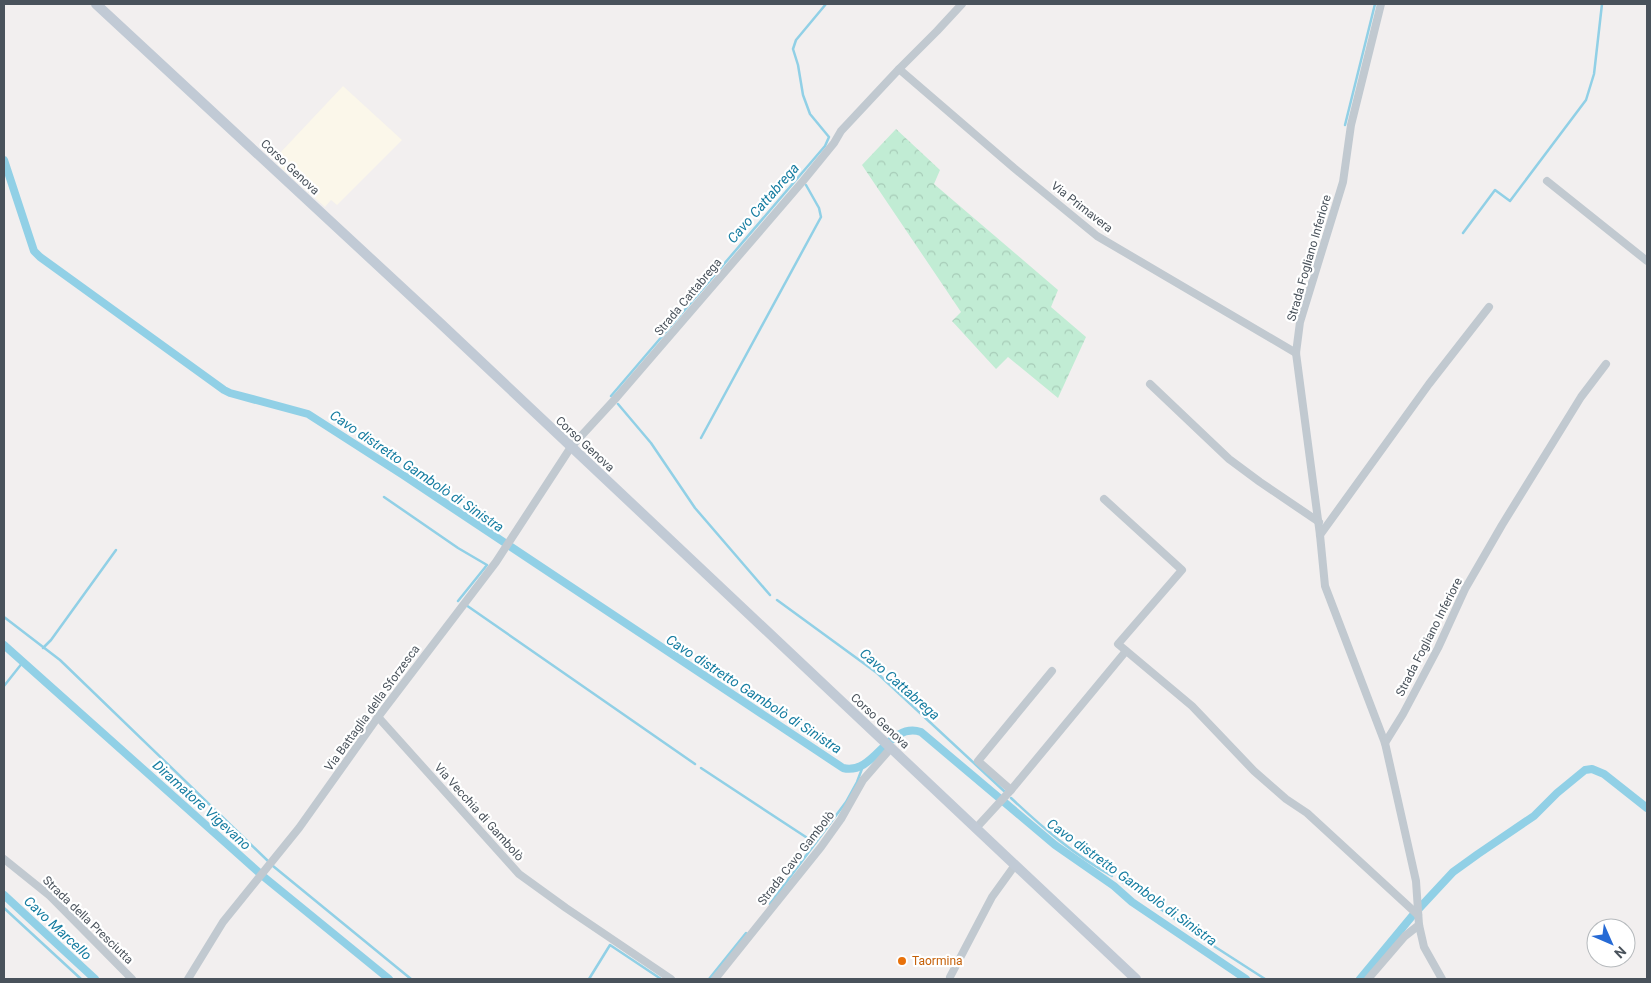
<svg xmlns="http://www.w3.org/2000/svg" width="1651" height="983" font-family="Roboto,sans-serif">
  <style>
    .commercial { fill: #fbf7ea }
    .forest { fill: url(#forest-crowns) }
    .lines { fill: none; stroke-linecap: round; stroke-linejoin: round }
    .stream { stroke: #91d0e6; stroke-width: 2.5 }
    .canal { stroke: #91d0e6; stroke-width: 8 }
    .minor { stroke: #c1c9d0; stroke-width: 8 }
    .secondary { stroke: #c1cad5; stroke-width: 10 }
    .food-dot { fill: #e8710a; stroke: #fff; stroke-width: 2 }
    .labels { text-anchor: middle; stroke-width: 4.5; stroke-linejoin: round; paint-order: stroke }
    .street-label { font-size: 12px; fill: #49525b; stroke: #fff }
    .food-label { font-size: 12px; fill: #c56008; stroke: #fff; text-anchor: start }
    .water-label { font-size: 14px; font-style: italic; fill: #167da1; stroke: #fff }
  </style>
  <defs>
    <pattern id="forest-crowns" width="20" height="18" patternUnits="userSpaceOnUse" patternTransform="scale(1.25)"><rect width="20" height="18" fill="#c1ecd4"/><path d="M2 6a3 3 0 1 1 6 0M12 15a3 3 0 1 1 6 0" fill="none" stroke="#a7ccb8"/></pattern>
  </defs>
  <rect width="100%" height="100%" fill="#f2efef"/>
  <path class="commercial" d="M343 86 402 140 337 205 331 200 325 207 278 165 277 160 279 154Z"/>
  <path class="forest" d="M896 129 940 170 934 184 1058 290 1051 307 1086 337 1058 398 1008 357 996 369 952 321 961 312 862 165Z"/>
  <g class="lines">
    <g class="stream">
      <path d="M1345 125 1375 4"/>
      <path d="M1463 233 1495 190 1510 201 1586 100 1594 74 1602 4"/>
      <path d="M611 396 825 146 829 137 810 114 803 95 798 65 793 49 796 40 826 4"/>
      <path d="M618 404 651 443 695 508 770 595"/>
      <path d="M701 438 821 217 819 208 806 185"/>
      <path d="M384 497 458 548 487 565 458 601"/>
      <path d="M777 600 877 673 1004 791"/>
      <path d="M466 605 695 764"/>
      <path d="M4 617 60 660 268 861"/>
      <path d="M43 648 51 640 116 550"/>
      <path d="M4 686 23 662"/>
      <path d="M701 768 815 843"/>
      <path d="M1011 798C1042 827 1074 855 1112 876"/>
      <path d="M273 866 411 979"/>
      <path d="M1121 881 1206 941 1265 979"/>
      <path d="M770 904 846 802 857 782 863 766"/>
      <path d="M4 908 81 979"/>
      <path d="M589 979 610 945 661 979"/>
      <path d="M709 979 746 933"/>
    </g>
    <g class="canal">
      <path d="M4 160 34 251 40 257 224 390 230 393 308 414 403 475 843 768C875 776 888 721 921 732L1055 845 1114 886 1132 902 1246 979"/>
      <path d="M4 645 264 877 389 979"/>
      <path d="M4 895 95 979"/>
      <path d="M1360 979 1413 915 1453 872 1478 854 1534 816 1557 793 1585 770 1592 769 1604 774 1647 808"/>
    </g>
    <g class="minor">
      <path d="M1381 4 1351 125 1343 182 1300 322 1296 353 1320 535 1325 586 1385 743 1416 881 1419 925 1424 947 1442 979"/>
      <path d="M899 69 1014 168 1097 236 1296 353"/>
      <path d="M1547 181 1647 261"/>
      <path d="M1150 384 1229 459 1260 482 1319 522"/>
      <path d="M1104 499 1182 570 1118 644 1192 706 1254 771 1286 799 1307 813 1418 915"/>
      <path d="M1320 535 1429 384 1489 307"/>
      <path d="M378 717 519 874 566 908 671 979"/>
      <path d="M1385 743 1403 714 1438 648 1465 589 1502 525 1581 397 1606 364"/>
      <path d="M1011 790 978 761 1052 671"/>
      <path d="M977 827 1011 790 1126 651"/>
      <path d="M4 859 50 896 132 979"/>
      <path d="M950 977 992 897 1015 865"/>
      <path d="M188 979 223 922 299 828 378 717 496 562 571 447 617 397 803 181 834 143 841 131 899 69 937 31 962 4"/>
      <path d="M715 979 821 847 841 819 863 780 890 749"/>
      <path d="M1368 979 1405 936 1419 925"/>
    </g>
    <path class="secondary" d="M96 4 439 322 1136 979"/>
  </g>
  <circle class="food-dot" cx="902" cy="961" r="5"/>
  <g class="labels">
    <g class="street-label">
      <text transform="translate(290 167) rotate(43)" y="4">Corso Genova</text>
      <text transform="translate(1082 207) rotate(38)" y="4">Via Primavera</text>
      <text transform="translate(1309 258) rotate(-74)" y="4">Strada Fogliano Inferiore</text>
      <text transform="translate(688 297) rotate(-50)" y="4">Strada Cattabrega</text>
      <text transform="translate(585 444) rotate(43)" y="4">Corso Genova</text>
      <text transform="translate(1429 637) rotate(-63)" y="4">Strada Fogliano Inferiore</text>
      <text transform="translate(372 708) rotate(-54)" y="4">Via Battaglia della Sforzesca</text>
      <text transform="translate(880 721) rotate(43)" y="4">Corso Genova</text>
      <text transform="translate(479 812) rotate(48)" y="4">Via Vecchia di Gambolò</text>
      <text transform="translate(796 858) rotate(-52)" y="4">Strada Cavo Gambolò</text>
      <text transform="translate(88 920) rotate(44)" y="4">Strada della Presciutta</text>
    </g>
    <g class="food-label">
      <text x="912" y="965">Taormina</text>
    </g>
    <g class="water-label">
      <text transform="translate(763 203) rotate(-49)" y="5">Cavo Cattabrega</text>
      <text transform="translate(417 471) rotate(34)" y="5">Cavo distretto Gambolò di Sinistra</text>
      <text transform="translate(900 684) rotate(41)" y="5">Cavo Cattabrega</text>
      <text transform="translate(754 694) rotate(33)" y="5">Cavo distretto Gambolò di Sinistra</text>
      <text transform="translate(202 805) rotate(42)" y="5">Diramatore Vigevano</text>
      <text transform="translate(1132 882) rotate(36)" y="5">Cavo distretto Gambolò di Sinistra</text>
      <text transform="translate(58 928) rotate(43)" y="5">Cavo Marcello</text>
    </g>
  </g>
  <rect width="1651" height="983" fill="none" stroke="#49525b" stroke-width="10"/>
  <g transform="translate(1611 943) rotate(135)"><circle r="24" fill="#ffffff" stroke="#b6babd"/>
  <path d="M0-4L9 19L0 12L-9 19Z" fill="#266ad5"/>
  <text y="-8" font-size="14" font-weight="bold" text-anchor="middle" fill="#49525b">N</text>
  </g>
</svg>
